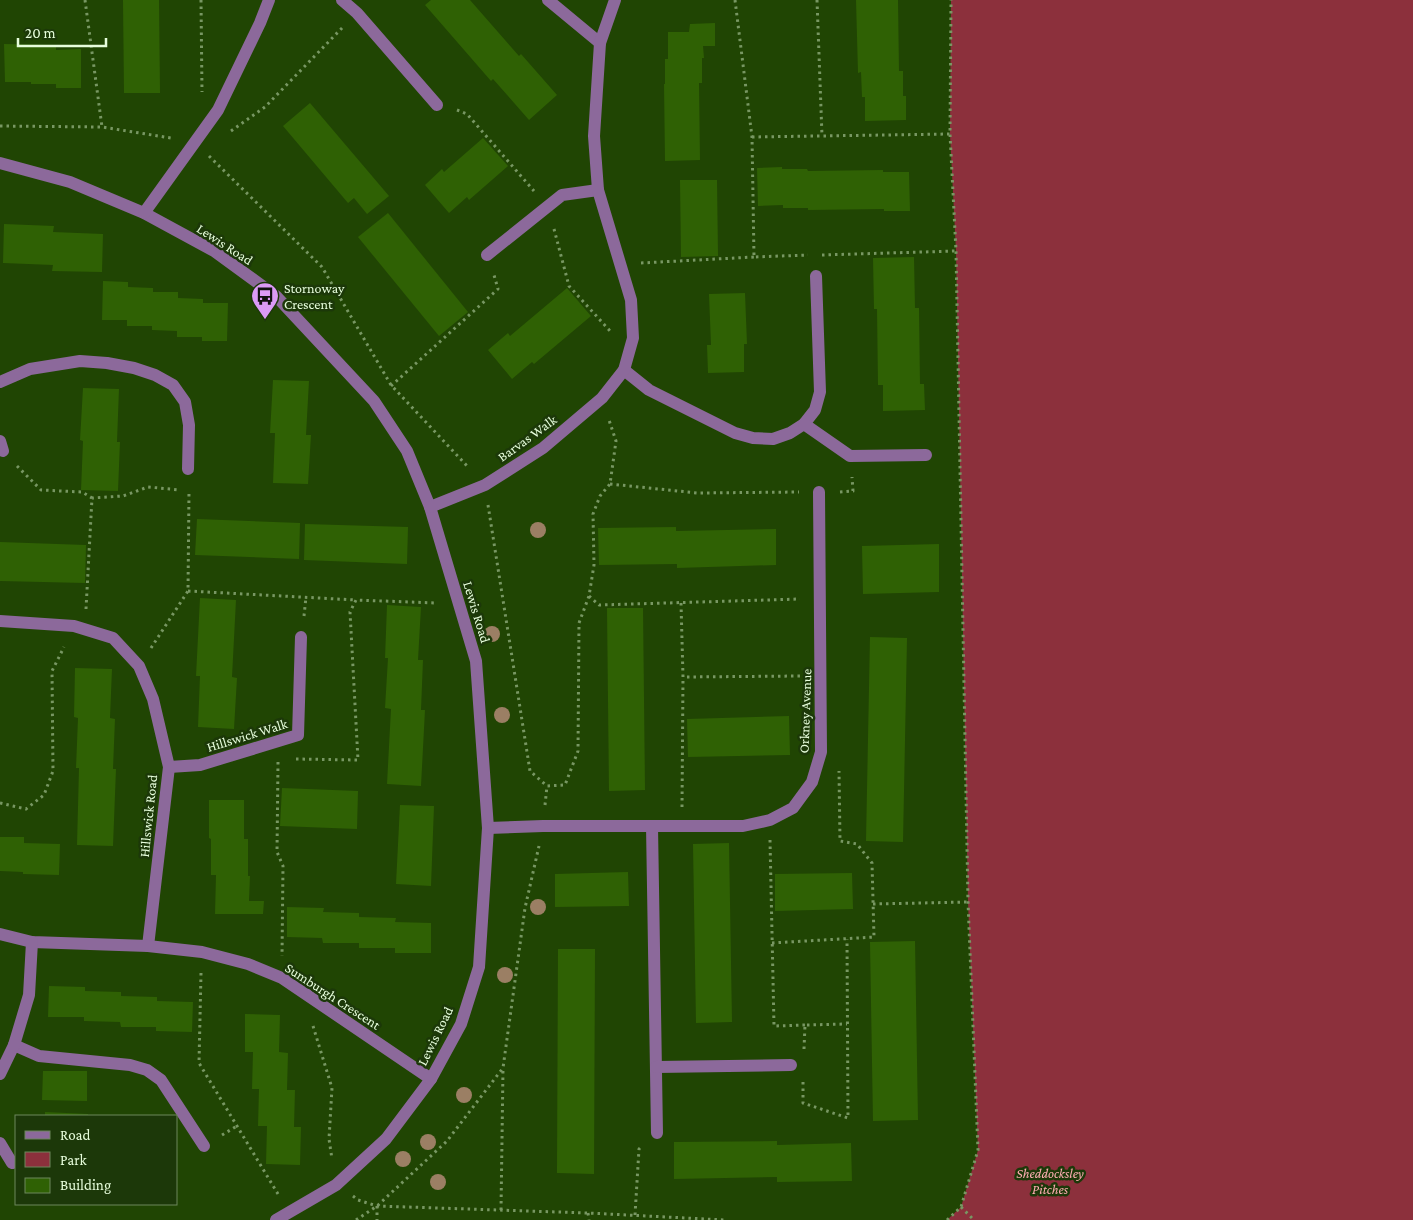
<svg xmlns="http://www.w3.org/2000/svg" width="1413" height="1220" font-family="'Crimson Pro',serif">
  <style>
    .green { fill: #8c303c }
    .building { fill: #2f6104 }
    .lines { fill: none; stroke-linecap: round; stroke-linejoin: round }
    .path { stroke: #789763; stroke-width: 3; stroke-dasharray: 2.5 4; stroke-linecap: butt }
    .service { stroke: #8c699b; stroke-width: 12 }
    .minor { stroke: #8c699b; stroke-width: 12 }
    .tree { fill: #9b7f64 }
    .labels { text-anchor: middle; stroke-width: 5; stroke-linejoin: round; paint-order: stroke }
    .street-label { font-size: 14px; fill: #e6fddb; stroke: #1c3809 }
    .poi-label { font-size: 14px; fill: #e6fddb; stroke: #1c3809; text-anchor: start }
    .park-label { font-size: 14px; font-style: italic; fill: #ffaeb3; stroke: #1c3809 }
  </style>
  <rect width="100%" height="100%" fill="#204503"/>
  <path class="green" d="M951 0H1413V1220H947L961 1207 978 1150 968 902 956 251 950 134Z"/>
  <g class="building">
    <path d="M123 0H159L160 93H124Z"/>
    <path d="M431 0H470L519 56 521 54 557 95 529 120 493 79 491 81 425 5Z"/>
    <path d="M856 0H898L899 71H903V96H906V120L865 121V97H862L861 72 858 73Z"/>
    <path d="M715 23V46H703L704 58H702V83H699L700 160 665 161 664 84H665V59H668V32H689L690 24Z"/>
    <path d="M4 44 56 45V50L81 49V88H56V84H31V82H5Z"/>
    <path d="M310 103 389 196 367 214 354 198 348 203 283 126Z"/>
    <path d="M483 138 508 166 469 200 467 197 449 213 425 185 442 169 444 172Z"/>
    <path d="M782 167V169H807L808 171 883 170V172H909L910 211H884V209L808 210V208H783V205L758 206 757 168Z"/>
    <path d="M680 180H717L718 256 681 257Z"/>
    <path d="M388 213 468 312 439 336 358 237Z"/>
    <path d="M4 224 54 226 53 232 103 234 102 272 52 271 53 265 3 263Z"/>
    <path d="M914 257 915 308H919L920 384H924L925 410 883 411V385H878L877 309H874L873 258Z"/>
    <path d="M103 281 128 282V287L153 288V292H178V298L203 299V303H228L227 341H202V337H177V331L152 330V326H127V320H102Z"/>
    <path d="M567 288 591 316 534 364 532 362 512 379 488 350 508 333 510 336Z"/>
    <path d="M745 293 747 344H744V372L708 373 707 345H711L709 294Z"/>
    <path d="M273 380 309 381 306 435H311L308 484 273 483 275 433H270Z"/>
    <path d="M83 388 119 389 117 442H120L118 491 81 490 83 441 80 440Z"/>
    <path d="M197 519 300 523 299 559 195 555Z"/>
    <path d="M305 524 408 527 407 564 304 560Z"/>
    <path d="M676 527V531L776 529V565L677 568V564L599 565 598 528Z"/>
    <path d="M0 542 86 545 85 583 0 581Z"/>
    <path d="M939 544V592L863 594 862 546Z"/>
    <path d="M200 598 236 600 232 677 237 678 234 729 198 727 200 676H196Z"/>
    <path d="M387 605 421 607 418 660H423L421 710H425L421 786 387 784 391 709 385 708 388 658H385Z"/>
    <path d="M607 608H643L645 790 609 791Z"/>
    <path d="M870 637 907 638 903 842 866 841Z"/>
    <path d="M75 668 112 669 110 718 115 719 113 769H116L113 846 77 845 79 768H76L78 718 74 717Z"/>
    <path d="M789 716 790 755 688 757 687 719Z"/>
    <path d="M282 788 358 791 357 829 280 826Z"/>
    <path d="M209 800H244V839H248V876H250L249 901H264L263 914H215L216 875H211V839L209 838Z"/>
    <path d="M400 805 434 806 431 886 396 884Z"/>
    <path d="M0 837H24V843L60 844 59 875 23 874V872L0 871Z"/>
    <path d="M729 843 732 1022 696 1023 693 844Z"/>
    <path d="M628 872 629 906 555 907V874Z"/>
    <path d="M852 873 853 909 775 911V874Z"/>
    <path d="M287 907 324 908 323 912 359 913V917L396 918 395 922 431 923V953H395V948H359V943H323L322 938 287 937Z"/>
    <path d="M915 941 918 1120 873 1121 870 942Z"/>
    <path d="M558 949H595L594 1174 557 1173Z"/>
    <path d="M49 986 85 987V991L121 992V996L157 997V1001L193 1002 192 1032 156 1031V1027H121L120 1022 84 1021V1017H48Z"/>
    <path d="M245 1014 280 1015 279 1052 288 1053 287 1090H295L294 1127H301L300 1165 266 1164 267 1126H258L259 1089H252L253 1052H245Z"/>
    <path d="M43 1071H87V1101L42 1100Z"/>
    <path d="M45 1112 88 1114V1116H45Z"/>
    <path d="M777 1141V1145L851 1143 852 1181 777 1182V1177L674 1179V1142Z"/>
  </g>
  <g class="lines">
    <g class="path">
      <path d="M85 0 102 127"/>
      <path d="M201 0 202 92"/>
      <path d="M735 0 752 137 754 257 808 255"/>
      <path d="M817 0 822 136"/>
      <path d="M457 110 467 114 534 191"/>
      <path d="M0 126 102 127 171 138"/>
      <path d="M231 131 265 107 343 27"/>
      <path d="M752 137 950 134"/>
      <path d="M209 156 322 267 391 385 469 468"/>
      <path d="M554 229 569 286 611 332"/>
      <path d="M822 255 956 251"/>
      <path d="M641 263 754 257"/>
      <path d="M391 386 498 289 494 275"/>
      <path d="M17 466 41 490 82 492 92 498"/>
      <path d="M610 484 697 493 799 492"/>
      <path d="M840 492 853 491 852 477"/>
      <path d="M488 505 530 771 547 786 565 785 578 751 579 623 589 596 594 565 593 514 600 496 610 484 616 441 609 420"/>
      <path d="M188 591 356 600"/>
      <path d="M589 596 599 605 800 599"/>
      <path d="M681 603 683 677 801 676"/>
      <path d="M86 609 92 498 123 496 148 487 180 490"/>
      <path d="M304 616 306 597"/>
      <path d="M151 648 188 591 189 491"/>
      <path d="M296 759 358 760 350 612 356 600 436 603"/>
      <path d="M278 762 277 852 283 866 282 956"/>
      <path d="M0 803 26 809 44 795 53 771 52 671 64 647"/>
      <path d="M545 805 547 786"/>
      <path d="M682 807 683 677"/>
      <path d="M770 840 774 1026 805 1025"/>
      <path d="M873 904 968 902"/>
      <path d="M772 943 874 937 872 863 857 844 840 841 839 771"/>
      <path d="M201 973 199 1063 278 1194"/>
      <path d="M313 1026 332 1088 329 1139 332 1159"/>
      <path d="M804 1049 805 1025 847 1024"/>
      <path d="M803 1082V1103L848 1118 847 939"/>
      <path d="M222 1135 237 1126"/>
      <path d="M353 1196 358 1200 377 1206 588 1213 725 1220"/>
      <path d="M377 1206V1220"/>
      <path d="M961 1207 974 1220"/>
      <path d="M501 1210 503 1069"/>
      <path d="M588 1213 589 1220"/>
      <path d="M635 1215 639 1149 641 1147"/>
      <path d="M356 1220 377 1206 447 1141 503 1068 525 908 539 846"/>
      <path d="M947 1220 961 1207 978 1150 968 902 956 251 950 134 951 0"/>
    </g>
    <path class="service" d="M14 1045 39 1056 130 1065 147 1070 161 1080 204 1146"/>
    <g class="minor">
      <path d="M342 0 357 13 437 105"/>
      <path d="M548 0 600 43"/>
      <path d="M0 163 70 182 144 213 214 251 276 296 374 401 407 451 430 507 476 661 488 828 479 967 461 1024 431 1079 386 1139 336 1185 276 1220"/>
      <path d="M144 213 218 110 260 23 269 0"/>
      <path d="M487 255 562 195 598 190"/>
      <path d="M624 370 649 390 735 433 753 438 773 439 790 433 804 424 815 410 820 392 816 276"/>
      <path d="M0 382 30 369 80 361 107 363 134 368 155 375 173 385 185 402 189 425 188 469"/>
      <path d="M804 424 850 456 926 455"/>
      <path d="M0 441 3 451"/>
      <path d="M430 507 485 485 543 448 602 398 624 370 633 338 631 300 598 190 594 136 600 43 615 0"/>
      <path d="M0 621 74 626 113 638 139 666 153 699 169 767 148 946"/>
      <path d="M169 767 200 765 298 735 301 637"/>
      <path d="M652 826 657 1133"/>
      <path d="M488 828 543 826H743L770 820 793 808 812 782 821 752 819 492"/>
      <path d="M0 934 32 942 148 946 202 952 248 964 282 978 431 1079"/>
      <path d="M656 1067 791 1065"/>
      <path d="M0 1074 14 1045 29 995 32 942"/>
      <path d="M0 1143 12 1163"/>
    </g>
  </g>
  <g class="tree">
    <circle cx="538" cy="530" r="8"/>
    <circle cx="492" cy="634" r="8"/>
    <circle cx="502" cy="715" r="8"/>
    <circle cx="538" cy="907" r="8"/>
    <circle cx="505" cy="975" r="8"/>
    <circle cx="464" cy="1095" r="8"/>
    <circle cx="428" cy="1142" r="8"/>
    <circle cx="403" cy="1159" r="8"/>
    <circle cx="438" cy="1182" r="8"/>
  </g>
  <defs>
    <g id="bus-pin" transform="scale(1.4375)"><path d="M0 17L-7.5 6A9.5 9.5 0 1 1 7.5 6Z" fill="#db9af6" stroke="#1c3809"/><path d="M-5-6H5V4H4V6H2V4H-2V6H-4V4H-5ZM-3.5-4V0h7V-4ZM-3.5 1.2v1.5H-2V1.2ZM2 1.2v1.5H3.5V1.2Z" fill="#111"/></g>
  </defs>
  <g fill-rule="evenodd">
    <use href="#bus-pin" x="265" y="296"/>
  </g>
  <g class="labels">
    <g class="street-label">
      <text transform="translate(225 244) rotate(33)" y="5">Lewis Road</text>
      <text transform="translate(527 438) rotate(-36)" y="5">Barvas Walk</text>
      <text transform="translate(477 612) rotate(73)" y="5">Lewis Road</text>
      <text transform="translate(805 711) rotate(-88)" y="5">Orkney Avenue</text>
      <text transform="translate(247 735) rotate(-17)" y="5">Hillswick Walk</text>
      <text transform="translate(148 816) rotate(-84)" y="5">Hillswick Road</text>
      <text transform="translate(333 996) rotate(33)" y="5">Sumburgh Crescent</text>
      <text transform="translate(435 1036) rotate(-64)" y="5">Lewis Road</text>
    </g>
    <g class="poi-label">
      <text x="284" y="293">Stornoway<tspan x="284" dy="16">Crescent</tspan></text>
    </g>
    <g class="park-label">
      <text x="1050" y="1178">Sheddocksley<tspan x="1050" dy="16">Pitches</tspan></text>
    </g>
  </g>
  <rect x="15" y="1115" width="162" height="90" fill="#1c3809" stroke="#6d875d"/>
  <rect x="25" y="1131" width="25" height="8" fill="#8c699b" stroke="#6d875d"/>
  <text x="60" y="1140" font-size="15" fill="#e6fddb">Road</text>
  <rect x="25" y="1152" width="25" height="15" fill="#8c303c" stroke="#6d875d"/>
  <text x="60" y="1165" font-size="15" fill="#e6fddb">Park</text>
  <rect x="25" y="1178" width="25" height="15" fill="#2f6104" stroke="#6d875d"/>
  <text x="60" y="1190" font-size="15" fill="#e6fddb">Building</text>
  <path d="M18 38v8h88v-8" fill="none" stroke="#e6fddb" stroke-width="2.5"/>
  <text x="25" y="38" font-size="15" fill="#e6fddb" stroke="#1c3809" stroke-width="4" paint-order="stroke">20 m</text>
</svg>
